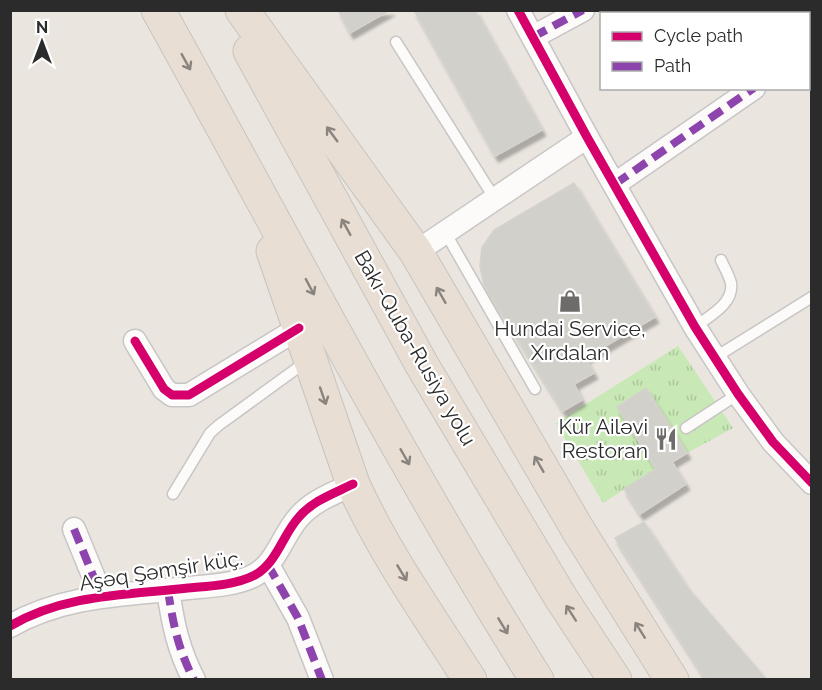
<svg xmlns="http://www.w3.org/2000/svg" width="822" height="690" font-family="Raleway,sans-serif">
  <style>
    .grass { fill: url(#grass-tufts) }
    .building { fill: #d2d0cb; stroke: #d5d2cc; stroke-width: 1.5; filter: url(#shadow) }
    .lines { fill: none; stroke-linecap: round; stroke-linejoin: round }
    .lane-casing { stroke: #c7c5c5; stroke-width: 13 }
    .street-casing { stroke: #c7c5c5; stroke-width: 25 }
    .highway-casing { stroke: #c5c4c1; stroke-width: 35 }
    .lane { stroke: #fcfbfa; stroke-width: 10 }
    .street { stroke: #fcfbfa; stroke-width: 22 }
    .highway { stroke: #e9ded3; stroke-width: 33 }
    .quiet { stroke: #8e44ad; stroke-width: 8; stroke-dasharray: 15 8; stroke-linecap: butt }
    .cycleway-casing { stroke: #fff; stroke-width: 13 }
    .cycleway { stroke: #d6006c; stroke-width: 9 }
    .oneway { stroke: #8a847f }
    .labels { text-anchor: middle; stroke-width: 4.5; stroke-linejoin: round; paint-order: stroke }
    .poi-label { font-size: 21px; fill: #2b2b2b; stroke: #fff }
    .street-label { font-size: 21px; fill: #2b2b2b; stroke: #fff }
  </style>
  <defs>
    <pattern id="grass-tufts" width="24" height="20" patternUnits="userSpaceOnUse" patternTransform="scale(1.5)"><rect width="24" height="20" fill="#c8e8b5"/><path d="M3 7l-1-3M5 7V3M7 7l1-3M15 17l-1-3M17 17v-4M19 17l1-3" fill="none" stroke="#acc79c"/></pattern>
    <filter id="shadow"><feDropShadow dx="3.5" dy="6" stdDeviation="1.5" flood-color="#0004"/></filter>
  </defs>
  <rect width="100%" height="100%" fill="#eae6df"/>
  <path class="grass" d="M678 346 733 428 687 453 646 389 656 469 603 503 556 423Z"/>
  <g class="building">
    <path d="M338 10H390L350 33Z"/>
    <path d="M414 10H475L542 130 495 156Z"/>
    <path d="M574 183 655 317 585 358 594 373 574 384 582 400 563 411 484 285 480 266 482 247 494 230Z"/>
    <path d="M646 388 687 453 672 462 686 484 640 514 624 489 656 469 617 407Z"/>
    <path d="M644 522 687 587 767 680H706L615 538Z"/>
  </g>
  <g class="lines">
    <g class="lane-casing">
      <g id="lane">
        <path d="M396 42 495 199"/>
        <path d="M445 232 535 389"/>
        <path d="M695 327C709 316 734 304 731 283 729 275 724 267 721 260"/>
        <path d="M714 358 812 297"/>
        <path d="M686 428 738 394"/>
        <path d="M173 494 210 433 219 425 307 361"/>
      </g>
    </g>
    <g class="street-casing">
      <g id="street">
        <path d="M518 10 587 137 695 327 738 394 773 442 812 483"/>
        <path d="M533 37 583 10"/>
        <path d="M615 184 754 88"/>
        <path d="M416 252 587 137"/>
        <path d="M135 341 164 389 172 395H189L299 328"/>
        <path d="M74 529 101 595"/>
        <path d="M268 565 298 618 322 680"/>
        <path d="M168 590C173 624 178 649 194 680"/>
        <path d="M10 626C65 594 127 595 188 588 210 586 236 585 255 575 277 563 283 534 299 517 312 501 335 493 353 484"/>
      </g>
    </g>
    <g class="highway-casing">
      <g id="highway">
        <path d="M158 10C283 234 400 463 537 680"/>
        <path d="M242 10 416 252 578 530 672 680"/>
        <path d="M250 51 422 365 561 598 615 680"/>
        <path d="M273 251 353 484C384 553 429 616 470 680"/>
      </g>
    </g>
    <use href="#lane" class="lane"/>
    <use href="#street" class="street"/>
    <use href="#highway" class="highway"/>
    <g class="quiet">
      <path d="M533 37 583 10"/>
      <path d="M615 184 754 88"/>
      <path d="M74 529 101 595"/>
      <path d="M268 565 298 618 322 680"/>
      <path d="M168 590C173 624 178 649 194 680"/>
    </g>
    <g class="cycleway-casing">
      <g id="cycleway">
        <path d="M518 10 587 137 695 327 738 394 773 442 812 483"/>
        <path d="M135 341 164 389 172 395H189L299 328"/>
        <path d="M10 626C65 594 127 595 188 588 210 586 236 585 255 575 277 563 283 534 299 517 312 501 335 493 353 484"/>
      </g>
    </g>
    <use href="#cycleway" class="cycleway"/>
  </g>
  <defs><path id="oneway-shaft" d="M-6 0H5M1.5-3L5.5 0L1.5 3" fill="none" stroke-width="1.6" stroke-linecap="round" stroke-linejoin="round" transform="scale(1.5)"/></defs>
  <g class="oneway">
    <use href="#oneway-shaft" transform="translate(186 62) rotate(61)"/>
    <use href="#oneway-shaft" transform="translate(332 134) rotate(-126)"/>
    <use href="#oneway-shaft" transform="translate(346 227) rotate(-119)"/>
    <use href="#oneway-shaft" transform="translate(310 287) rotate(62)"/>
    <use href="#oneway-shaft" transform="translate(441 295) rotate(-120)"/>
    <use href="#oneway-shaft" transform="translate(323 396) rotate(71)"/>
    <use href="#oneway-shaft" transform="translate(405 457) rotate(60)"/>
    <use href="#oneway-shaft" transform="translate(539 464) rotate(-120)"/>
    <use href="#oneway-shaft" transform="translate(402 573) rotate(59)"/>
    <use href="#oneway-shaft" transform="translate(571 613) rotate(-123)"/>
    <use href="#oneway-shaft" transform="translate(503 626) rotate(59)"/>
    <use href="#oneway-shaft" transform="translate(640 630) rotate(-122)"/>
  </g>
  <defs>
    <g id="shop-bare" transform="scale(1.8)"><path d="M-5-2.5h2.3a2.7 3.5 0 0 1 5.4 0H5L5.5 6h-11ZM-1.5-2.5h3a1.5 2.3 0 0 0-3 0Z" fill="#6e6c6a" stroke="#fff" stroke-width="2.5" paint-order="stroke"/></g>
    <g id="restaurant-bare" transform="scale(1.8)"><path d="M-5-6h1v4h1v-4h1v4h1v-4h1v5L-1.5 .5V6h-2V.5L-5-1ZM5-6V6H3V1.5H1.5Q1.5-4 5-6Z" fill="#6e6c6a" stroke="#fff" stroke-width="2.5" paint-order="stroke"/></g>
  </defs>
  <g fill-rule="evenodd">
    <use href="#shop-bare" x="570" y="301"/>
    <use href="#restaurant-bare" x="666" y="439"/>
  </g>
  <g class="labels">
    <g class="poi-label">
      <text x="570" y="336">Hundai Service,<tspan x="570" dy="24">Xırdalan</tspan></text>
      <text x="648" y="434" text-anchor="end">Kür Ailəvi<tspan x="648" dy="24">Restoran</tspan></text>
    </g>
    <g class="street-label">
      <text transform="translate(415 348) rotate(60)" y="7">Bakı-Quba-Rusiya yolu</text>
      <text transform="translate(161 571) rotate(-9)" y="7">Aşəq Şəmşir küç.</text>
    </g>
  </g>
  <rect width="822" height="690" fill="none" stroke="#2b2b2b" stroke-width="24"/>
  <rect x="600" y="12" width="210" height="78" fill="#ffffff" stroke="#aaaaaa" stroke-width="1.5"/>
  <rect x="612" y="32" width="30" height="9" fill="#d6006c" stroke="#aaaaaa" stroke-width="1.5"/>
  <text x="654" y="42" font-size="18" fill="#2b2b2b">Cycle path</text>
  <rect x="612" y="62" width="30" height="9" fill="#8e44ad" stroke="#aaaaaa" stroke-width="1.5"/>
  <text x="654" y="72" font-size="18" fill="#2b2b2b">Path</text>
  <g transform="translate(42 42)" stroke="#ffffff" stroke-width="4.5" paint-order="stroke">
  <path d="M0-4.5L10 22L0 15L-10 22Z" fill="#2b2b2b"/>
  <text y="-9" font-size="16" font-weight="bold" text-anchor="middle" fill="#2b2b2b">N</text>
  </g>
</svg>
